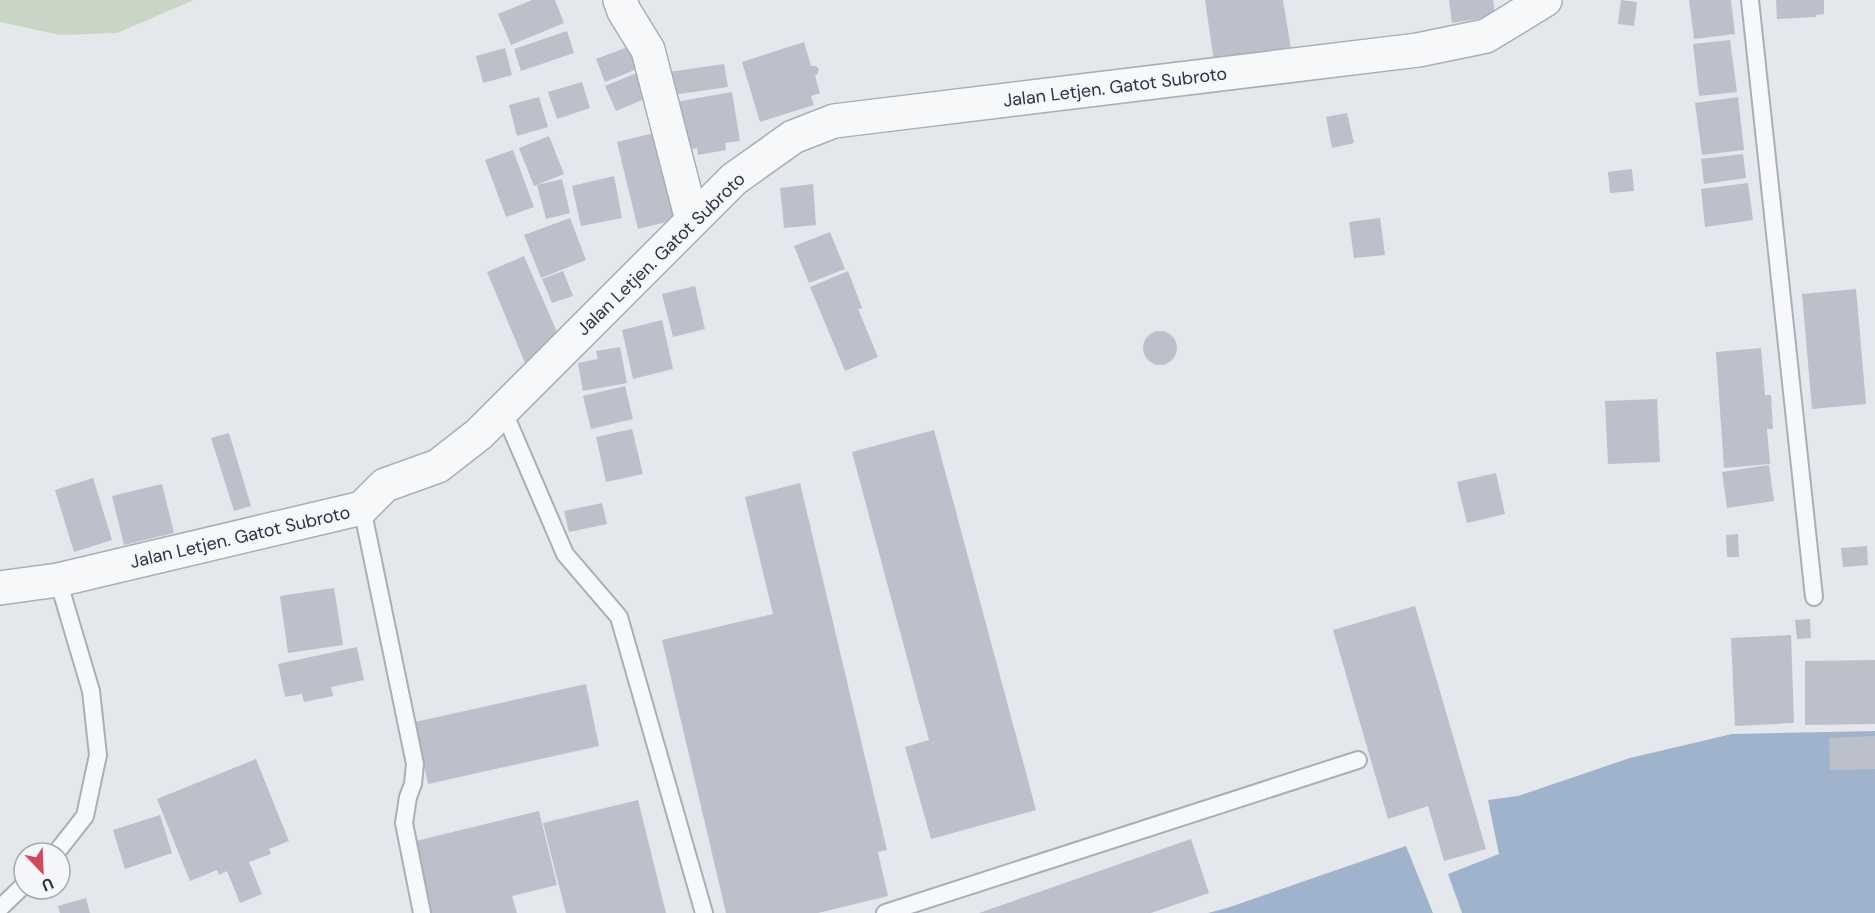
<svg xmlns="http://www.w3.org/2000/svg" width="1875" height="913" font-family="'DM Sans',sans-serif">
  <style>
    .green { fill: #c9d6c5 }
    .water { fill: #9fb4cc }
    .building { fill: #bbc0ca }
    .lines { fill: none; stroke-linecap: round; stroke-linejoin: round }
    .service-casing { stroke: #a9aeb7; stroke-width: 20 }
    .minor-casing { stroke: #a9aeb7; stroke-width: 36 }
    .service { stroke: #f7f8fa; stroke-width: 16 }
    .minor { stroke: #f7f8fa; stroke-width: 33 }
    .labels { text-anchor: middle; stroke-width: 4.5; stroke-linejoin: round; paint-order: stroke }
    .street-label { font-size: 18px; fill: #2b3445; stroke: #f4f6f9 }
  </style>
  <rect width="100%" height="100%" fill="#e4e7ec"/>
  <path class="green" d="M0 0H194L117 33 60 35 0 22Z"/>
  <g class="water">
    <path d="M1875 731V913H1462L1448 874 1499 854 1488 800 1518 796 1630 758 1732 734Z"/>
    <path d="M1406 846 1433 913H1208L1227 908Z"/>
  </g>
  <g class="building">
    <path d="M532 0H555L564 23 511 45 498 14Z"/>
    <path d="M1205 0H1283L1292 55 1215 68Z"/>
    <path d="M1449 0H1493L1495 16 1452 23Z"/>
    <path d="M1621 0 1637 2 1634 26 1618 24Z"/>
    <path d="M1689 0H1731L1735 34 1694 39Z"/>
    <path d="M1776 0H1824V14L1816 15V17L1777 19Z"/>
    <path d="M567 31 574 53 521 71 514 49Z"/>
    <path d="M1730 40 1737 92 1699 96 1693 44Z"/>
    <path d="M804 42 811 66H816L819 69 818 73 815 76 820 93 811 96 814 105 760 122 742 62Z"/>
    <path d="M633 45 642 67 605 82 596 59Z"/>
    <path d="M505 48 512 75 483 83 476 56Z"/>
    <path d="M724 64 728 87 665 96 662 73Z"/>
    <path d="M637 73 647 98 616 111 605 86Z"/>
    <path d="M582 82 590 108 557 119 548 92Z"/>
    <path d="M732 92 740 141 725 143 726 150 698 155 697 148 678 151 670 103Z"/>
    <path d="M539 97 548 127 517 136 509 105Z"/>
    <path d="M1738 97 1744 150 1702 155 1695 103Z"/>
    <path d="M1347 113 1354 143 1332 148 1326 117Z"/>
    <path d="M658 132 679 219 638 229 617 142Z"/>
    <path d="M549 136 564 174 534 186 519 148Z"/>
    <path d="M513 150 534 207 506 217 485 160Z"/>
    <path d="M1743 154 1746 178 1704 184 1701 159Z"/>
    <path d="M1632 169 1634 191 1610 193 1608 172Z"/>
    <path d="M614 176 622 218 581 226 572 186Z"/>
    <path d="M562 179 570 213 546 219 537 185Z"/>
    <path d="M1748 183 1753 220 1705 227 1701 189Z"/>
    <path d="M813 184 816 225 784 228 780 188Z"/>
    <path d="M570 218 586 260 541 278 524 235Z"/>
    <path d="M1380 218 1385 255 1354 258 1349 222Z"/>
    <path d="M830 232 845 269 809 283 794 246Z"/>
    <path d="M524 256 557 332 525 363 487 272Z"/>
    <path d="M563 271 573 296 552 303 542 279Z"/>
    <path d="M848 271 862 308 858 309 878 357 845 371 810 287Z"/>
    <path d="M695 286 705 329 673 337 662 294Z"/>
    <path d="M1856 289 1866 404 1812 409 1802 294Z"/>
    <path d="M662 320 673 369 633 379 622 330Z"/>
    <circle cx="1160" cy="348" r="17"/>
    <path d="M620 347 627 383 583 391 578 363 598 359 596 351Z"/>
    <path d="M1761 348 1765 395H1771L1773 429H1767L1770 464 1724 468 1716 352Z"/>
    <path d="M625 386 633 419 591 429 583 396Z"/>
    <path d="M1657 399 1660 462 1608 464 1605 401Z"/>
    <path d="M632 429 643 474 606 482 596 437Z"/>
    <path d="M934 430 1036 810 931 839 905 747 929 740 852 452Z"/>
    <path d="M229 433 251 506 234 511 211 438Z"/>
    <path d="M1769 465 1774 501 1727 508 1722 472Z"/>
    <path d="M1496 473 1505 514 1467 523 1457 482Z"/>
    <path d="M93 478 112 540 74 552 55 490Z"/>
    <path d="M800 483 887 850 878 852 888 896 818 913H726L662 640 773 614 745 497Z"/>
    <path d="M162 484 174 533 124 545 112 496Z"/>
    <path d="M602 503 607 524 569 532 564 511Z"/>
    <path d="M1738 534 1739 557H1727L1726 535Z"/>
    <path d="M1867 546 1868 565 1843 567 1841 548Z"/>
    <path d="M334 588 343 645 288 653 280 596Z"/>
    <path d="M1415 606 1486 849 1444 861 1428 806 1388 819 1333 630Z"/>
    <path d="M1810 619 1811 638 1797 639 1795 620Z"/>
    <path d="M1791 635 1794 723 1735 726 1731 638Z"/>
    <path d="M357 647 364 680 331 687 333 696 304 702 302 694 285 697 278 664Z"/>
    <path d="M1875 660V724L1805 725V661Z"/>
    <path d="M586 684 599 746 428 784 415 722Z"/>
    <path d="M1875 736V769L1830 770 1829 738Z"/>
    <path d="M256 759 289 841 269 849 271 854 249 862 262 894 240 903 227 871 219 875 217 870 190 881 157 799Z"/>
    <path d="M638 800 666 913H566L543 823Z"/>
    <path d="M539 811 557 885 512 896 517 913H427L416 841Z"/>
    <path d="M160 815 172 853 125 869 113 830Z"/>
    <path d="M1191 839 1209 893 1151 913H979Z"/>
    <path d="M86 898 90 913H60L58 906Z"/>
  </g>
  <g class="lines">
    <g class="service-casing">
      <g id="service">
        <path d="M1750 0 1814 597"/>
        <path d="M503 410 565 554 619 617 704 913"/>
        <path d="M362 508 415 764 413 784 408 797 404 823 422 913"/>
        <path d="M56 853 85 816 98 755 91 691 58 580"/>
        <path d="M0 908 24 885"/>
        <path d="M885 913 1358 760"/>
      </g>
    </g>
    <g class="minor-casing">
      <g id="minor">
        <path d="M620 0 624 11 648 50 692 220"/>
        <path d="M0 588 58 580 362 508 385 485 438 466 479 434 734 179 793 137 834 121 1418 50 1486 36 1545 0"/>
      </g>
    </g>
    <use href="#service" class="service"/>
    <use href="#minor" class="minor"/>
  </g>
  <g class="labels">
    <g class="street-label">
      <text transform="translate(1115 87) rotate(-7)" y="6">Jalan Letjen. Gatot Subroto</text>
      <text transform="translate(661 254) rotate(-44)" y="6">Jalan Letjen. Gatot Subroto</text>
      <text transform="translate(240 537) rotate(-13)" y="6">Jalan Letjen. Gatot Subroto</text>
    </g>
  </g>
  <g transform="translate(42 871) rotate(157)"><circle r="28" fill="#f4f6f9" stroke="#a4a8b1" stroke-width="1.5"/>
  <path d="M0-4.5L10 22L0 15L-10 22Z" fill="#d1495b"/>
  <text y="-9" font-size="16" font-weight="bold" text-anchor="middle" fill="#2b3445">U</text>
  </g>
</svg>
